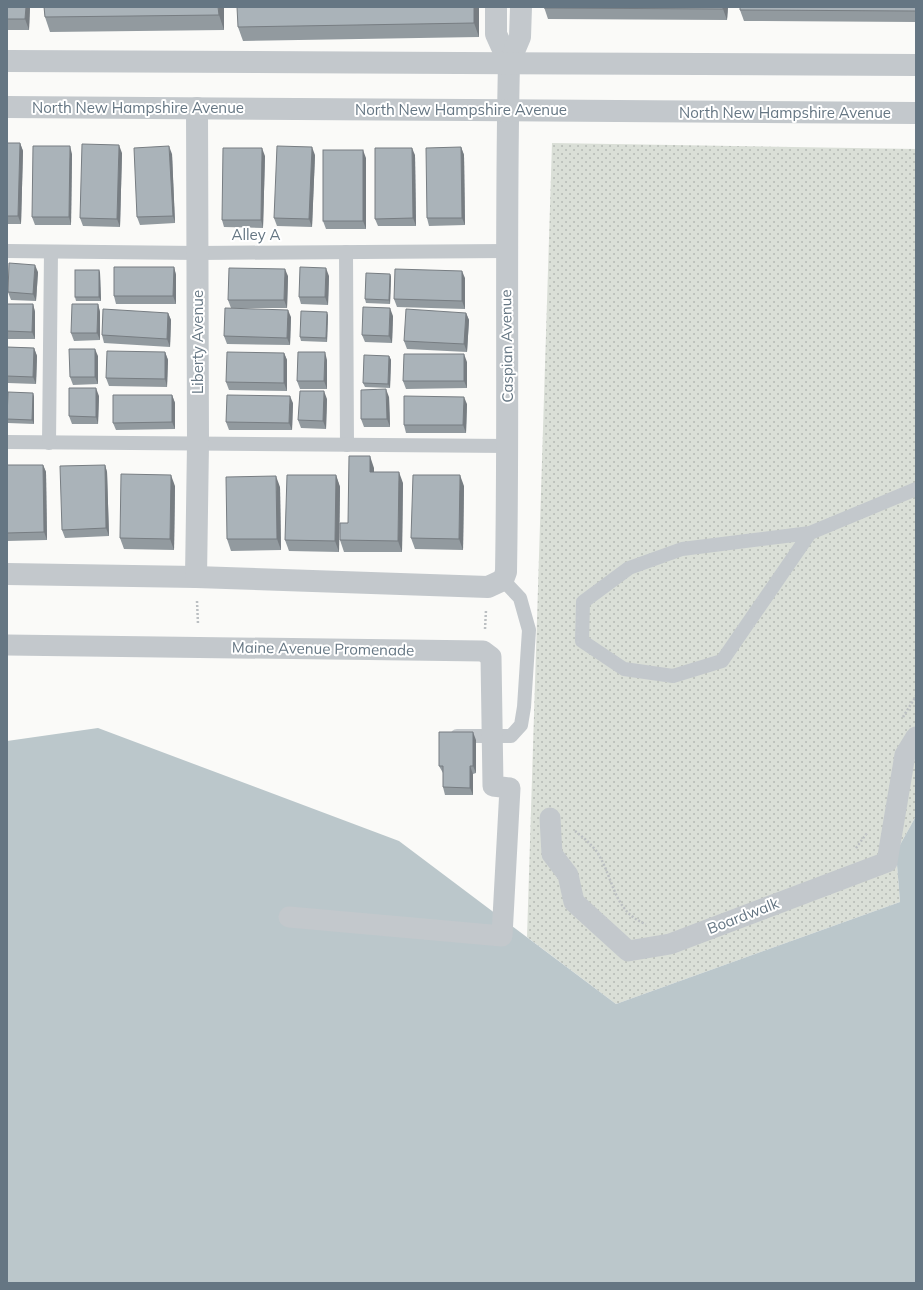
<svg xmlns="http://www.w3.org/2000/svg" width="923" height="1290" font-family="Mulish,sans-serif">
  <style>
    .grass { fill: url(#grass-dots) }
    .water { fill: #bbc7cb }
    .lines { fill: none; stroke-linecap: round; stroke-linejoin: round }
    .path { stroke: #bbbfc2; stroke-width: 2.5; stroke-dasharray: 2 2; stroke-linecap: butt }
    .service { stroke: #c3c8cc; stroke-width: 14 }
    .pedestrian { stroke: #c3c8cc; stroke-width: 21 }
    .minor { stroke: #c3c8cc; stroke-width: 22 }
    .tertiary { stroke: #c3c8cc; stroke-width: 22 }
    .wall { fill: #929a9f }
    .shaded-wall { fill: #777d82 }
    .building { fill: #aab3b9; stroke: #777d82 }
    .labels { text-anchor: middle; stroke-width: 4; stroke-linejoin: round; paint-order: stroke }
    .street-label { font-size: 15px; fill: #657683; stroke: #fff }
  </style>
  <defs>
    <pattern id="grass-dots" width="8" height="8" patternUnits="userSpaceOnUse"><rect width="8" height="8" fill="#dadfd7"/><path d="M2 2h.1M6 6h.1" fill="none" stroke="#b4b9b4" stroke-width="1.8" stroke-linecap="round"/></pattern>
  </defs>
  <rect width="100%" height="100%" fill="#fafaf8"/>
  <path class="grass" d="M552 143 916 149V816L896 852 900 902 616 1004 527 937Z"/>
  <path class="water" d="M98 728 399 841 616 1004 900 902 896 852 916 816V1283H7V741Z"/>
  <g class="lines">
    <g class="path">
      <path d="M197 601 198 624"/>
      <path d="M485 629 486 610"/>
      <path d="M903 717 916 696"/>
      <path d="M575 831C583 837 591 844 597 852 614 878 613 912 646 924"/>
      <path d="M856 848 867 833"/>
    </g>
    <g class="service">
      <path d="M7 251 198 253 506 251"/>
      <path d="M346 252 347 445"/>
      <path d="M7 442 508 446"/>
      <path d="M49 443 51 252"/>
      <path d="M810 533 722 661 673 676 624 669 582 641 583 602 629 568 682 549 810 533 916 489"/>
      <path d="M457 736H511L521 725 524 707 529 630 520 598 503 580"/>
    </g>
    <g class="pedestrian">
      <path d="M7 645 483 651 491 657 493 786 510 788 502 936 289 917"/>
      <path d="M550 818 552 854 568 875 574 902 628 951 670 944 887 862 905 755 916 737"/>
    </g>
    <g class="minor">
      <path d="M496 7V34L509 63"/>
      <path d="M7 574 196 577 488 587 503 580 506 572C509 403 505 233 509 63L520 37 521 7"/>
      <path d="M196 577 198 444 197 108"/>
    </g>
    <g class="tertiary">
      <path d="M7 61 916 65"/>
      <path d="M7 107 916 113"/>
    </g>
  </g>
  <g class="wall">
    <path d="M7 7H30L29 30H7Z"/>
    <path d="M44 7H224V30L50 32 45 17Z"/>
    <path d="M479 7V37L243 41 238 27Z"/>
    <path d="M544 7H728L727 20 548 19Z"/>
    <path d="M916 7V22L744 21 740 10Z"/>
    <path d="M7 143H20L23 151 21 224H7Z"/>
    <path d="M461 147 464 155 465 225 429 226 427 218Z"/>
    <path d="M122 153 120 227 83 226 80 218Z"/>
    <path d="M72 154 71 225H35L32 217Z"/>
    <path d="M172 154 175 223 140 225 137 217Z"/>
    <path d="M315 155 312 227 277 226 274 218Z"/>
    <path d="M415 155 416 226H378L375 219Z"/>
    <path d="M265 156 263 228 224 227 222 220Z"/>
    <path d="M366 158V229H326L323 221Z"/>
    <path d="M174 267 176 275V304H116L114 296Z"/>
    <path d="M99 270 100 273 101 301H76L75 297Z"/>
    <path d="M38 272 36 301 11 300 8 292Z"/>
    <path d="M390 274 391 277 390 304 366 303 365 299Z"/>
    <path d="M288 276 287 308H231L228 300Z"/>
    <path d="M329 276 328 305 301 304 299 297Z"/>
    <path d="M465 278V309L397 307 394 299Z"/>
    <path d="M7 304H33L35 312V339H8L7 335Z"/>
    <path d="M98 304 100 312V340L74 341 71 333Z"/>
    <path d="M168 313 171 320 170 347 104 343 102 335Z"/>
    <path d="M466 313 469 320 467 352 407 349 404 341Z"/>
    <path d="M328 315 327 342 301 341 300 337Z"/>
    <path d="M393 316 392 343 365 342 362 335Z"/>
    <path d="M291 317 290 345 227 344 224 336Z"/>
    <path d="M7 347 34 348 37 356 36 384 8 383 7 381Z"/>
    <path d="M165 352 168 360 167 387 109 386 106 378Z"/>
    <path d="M284 353 287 360V391L229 390 226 382Z"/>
    <path d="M98 356V384L73 385 70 377Z"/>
    <path d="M389 356 391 360 390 388 365 387 363 383Z"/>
    <path d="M327 360V389H300L297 381Z"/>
    <path d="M467 362V388L406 389 403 381Z"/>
    <path d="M33 393 34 397V424L8 423 7 420Z"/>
    <path d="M172 395 175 403V429L116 430 113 423Z"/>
    <path d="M99 396 98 424H72L69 416Z"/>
    <path d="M389 397 390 427H364L361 419Z"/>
    <path d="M327 399 326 429 301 428 298 420Z"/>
    <path d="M293 403 292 430H229L226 422Z"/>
    <path d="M467 404 466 433H406L404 425Z"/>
    <path d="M7 465H43L46 472 47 540 7 541Z"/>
    <path d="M105 465 107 472 109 536 65 538 62 530Z"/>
    <path d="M374 468V472L403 483 402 552H344L340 540 348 523Z"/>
    <path d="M336 475 340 487 339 552 289 551 285 540Z"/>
    <path d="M175 486 174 550 124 549 120 538Z"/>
    <path d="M464 486 463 550 415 549 411 538Z"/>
    <path d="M280 487 281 550 231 551 227 539Z"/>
    <path d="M476 740V773L473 774V795H445L443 787V773L439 766Z"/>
  </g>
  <g class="shaded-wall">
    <path d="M26 7H30L29 30 25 19Z"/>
    <path d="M218 7H224V30L219 15Z"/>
    <path d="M474 7H479V37L474 23Z"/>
    <path d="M723 7H728L727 20 723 9Z"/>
    <path d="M20 143 23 151 21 224 18 216Z"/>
    <path d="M119 145 122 153 120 227 117 219Z"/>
    <path d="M70 146 72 154 71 225 69 217Z"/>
    <path d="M169 146 172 154 175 223 173 216Z"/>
    <path d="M312 147 315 155 312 227 309 219Z"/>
    <path d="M461 147 464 155 465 225 462 218Z"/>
    <path d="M262 148 265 156 263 228 261 220Z"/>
    <path d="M412 148 415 155 416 226 413 218Z"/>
    <path d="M363 150 366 158V229L363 221Z"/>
    <path d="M35 265 38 272 36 301 33 294Z"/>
    <path d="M174 267 176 275V304L173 296Z"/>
    <path d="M326 268 329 276 328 305 325 297Z"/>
    <path d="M285 269 288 276 287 308 284 300Z"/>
    <path d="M99 270 100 273 101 301 99 297Z"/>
    <path d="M462 271 465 278V309L462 301Z"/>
    <path d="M390 274 391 277 390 304 389 300Z"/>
    <path d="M33 304 35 312V339L32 332Z"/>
    <path d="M98 304 100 312V340L97 333Z"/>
    <path d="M390 308 393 316 392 343 389 336Z"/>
    <path d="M288 310 291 317 290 345 287 338Z"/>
    <path d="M327 312 328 315 327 342 326 338Z"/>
    <path d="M168 313 171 320 170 347 167 339Z"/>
    <path d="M466 313 469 320 467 352 464 344Z"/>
    <path d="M34 348 37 356 36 384 33 377Z"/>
    <path d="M95 349 98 356V384L95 377Z"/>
    <path d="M165 352 168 360 167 387 165 379Z"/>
    <path d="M325 352 327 360V389L324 381Z"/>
    <path d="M284 353 287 360V391L284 383Z"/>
    <path d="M464 354 467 362V388L464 381Z"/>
    <path d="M389 356 391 360 390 388 388 384Z"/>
    <path d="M96 388 99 396 98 424 96 417Z"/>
    <path d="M386 389 389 397 390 427 387 419Z"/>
    <path d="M324 391 327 399 326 429 323 421Z"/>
    <path d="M33 393 34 397V424L32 420Z"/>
    <path d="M172 395 175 403V429L172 422Z"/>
    <path d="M290 396 293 403 292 430 289 423Z"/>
    <path d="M464 397 467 404 466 433 463 425Z"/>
    <path d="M370 456 374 468V483L370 472Z"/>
    <path d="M43 465 46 472 47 540 44 532Z"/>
    <path d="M105 465 107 472 109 536 106 528Z"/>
    <path d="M399 472 403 483 402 552 398 541Z"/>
    <path d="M171 475 175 486 174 550 170 539Z"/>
    <path d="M336 475 340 487 339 552 335 541Z"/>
    <path d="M460 475 464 486 463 550 459 539Z"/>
    <path d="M276 476 280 487 281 550 277 539Z"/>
    <path d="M473 732 476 740V773L473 766Z"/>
    <path d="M470 766 473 774V795L470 788Z"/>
  </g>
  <g class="building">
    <path d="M7 7H26L25 19H7Z"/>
    <path d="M44 7H218L219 15 45 17Z"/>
    <path d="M237 7H474V23L238 27Z"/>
    <path d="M544 7H723V9L544 8Z"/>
    <path d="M740 7H916V11L740 10Z"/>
    <path d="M7 143H20L18 216H7Z"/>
    <path d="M82 144 119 145 117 219 80 218Z"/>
    <path d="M33 146H70L69 217H32Z"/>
    <path d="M169 146 173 216 137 217 134 148Z"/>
    <path d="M277 146 312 147 309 219 274 218Z"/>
    <path d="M461 147 462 218H427L426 148Z"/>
    <path d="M223 148H262L261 220H222Z"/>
    <path d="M375 148H412L413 218 375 219Z"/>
    <rect x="323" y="150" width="40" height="71"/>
    <path d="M9 263 35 265 33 294 8 292Z"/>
    <path d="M114 267H174L173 296H114Z"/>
    <path d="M300 267 326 268 325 297H299Z"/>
    <path d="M229 268 285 269 284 300H228Z"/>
    <path d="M395 269 462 271V301L394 299Z"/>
    <rect x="75" y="270" width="24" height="27"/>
    <path d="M366 273 390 274 389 300 365 299Z"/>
    <path d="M7 304H33L32 332 7 331Z"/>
    <path d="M72 304H98L97 333H71Z"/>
    <path d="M363 307 390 308 389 336 362 335Z"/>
    <path d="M225 308 288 310 287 338 224 336Z"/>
    <path d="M103 309 168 313 167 339 102 335Z"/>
    <path d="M406 309 466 313 464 344 404 341Z"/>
    <path d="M301 311 327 312 326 338 300 337Z"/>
    <path d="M7 347 34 348 33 377 7 376Z"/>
    <path d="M69 349H95V377H70Z"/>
    <path d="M107 351 165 352V379L106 378Z"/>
    <path d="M227 352 284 353V383L226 382Z"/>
    <path d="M298 352H325L324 381H297Z"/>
    <path d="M404 354H464V381H403Z"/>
    <path d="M364 355 389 356 388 384 363 383Z"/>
    <path d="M69 388H96V417L69 416Z"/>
    <path d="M386 389 387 419H361V390Z"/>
    <path d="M300 391H324L323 421 298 420Z"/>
    <path d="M8 392 33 393 32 420 7 419Z"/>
    <path d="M113 395H172V422L113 423Z"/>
    <path d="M227 395 290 396 289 423 226 422Z"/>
    <path d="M404 396 464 397 463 425H404Z"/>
    <path d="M349 456H370V472H399L398 541 340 540V523H348Z"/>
    <path d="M7 465H43L44 532 7 533Z"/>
    <path d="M105 465 106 528 62 530 60 466Z"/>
    <path d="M121 474 171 475 170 539 120 538Z"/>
    <path d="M287 475H336L335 541 285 540Z"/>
    <path d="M413 475H460L459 539 411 538Z"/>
    <path d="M276 476 277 539H227L226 477Z"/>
    <path d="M439 732H473V766H470V788L443 787V766H439Z"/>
  </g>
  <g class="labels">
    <g class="street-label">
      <text x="138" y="113">North New Hampshire Avenue</text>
      <text x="461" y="115">North New Hampshire Avenue</text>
      <text x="785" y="118">North New Hampshire Avenue</text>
      <text x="256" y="240">Alley A</text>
      <text transform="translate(198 342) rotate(-90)" y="5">Liberty Avenue</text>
      <text transform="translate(507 346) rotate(-91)" y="5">Caspian Avenue</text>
      <text transform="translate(323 649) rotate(1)" y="5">Maine Avenue Promenade</text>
      <text transform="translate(743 916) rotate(-21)" y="5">Boardwalk</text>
    </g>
  </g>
  <rect width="923" height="1290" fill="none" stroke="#657683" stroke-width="16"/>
</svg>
